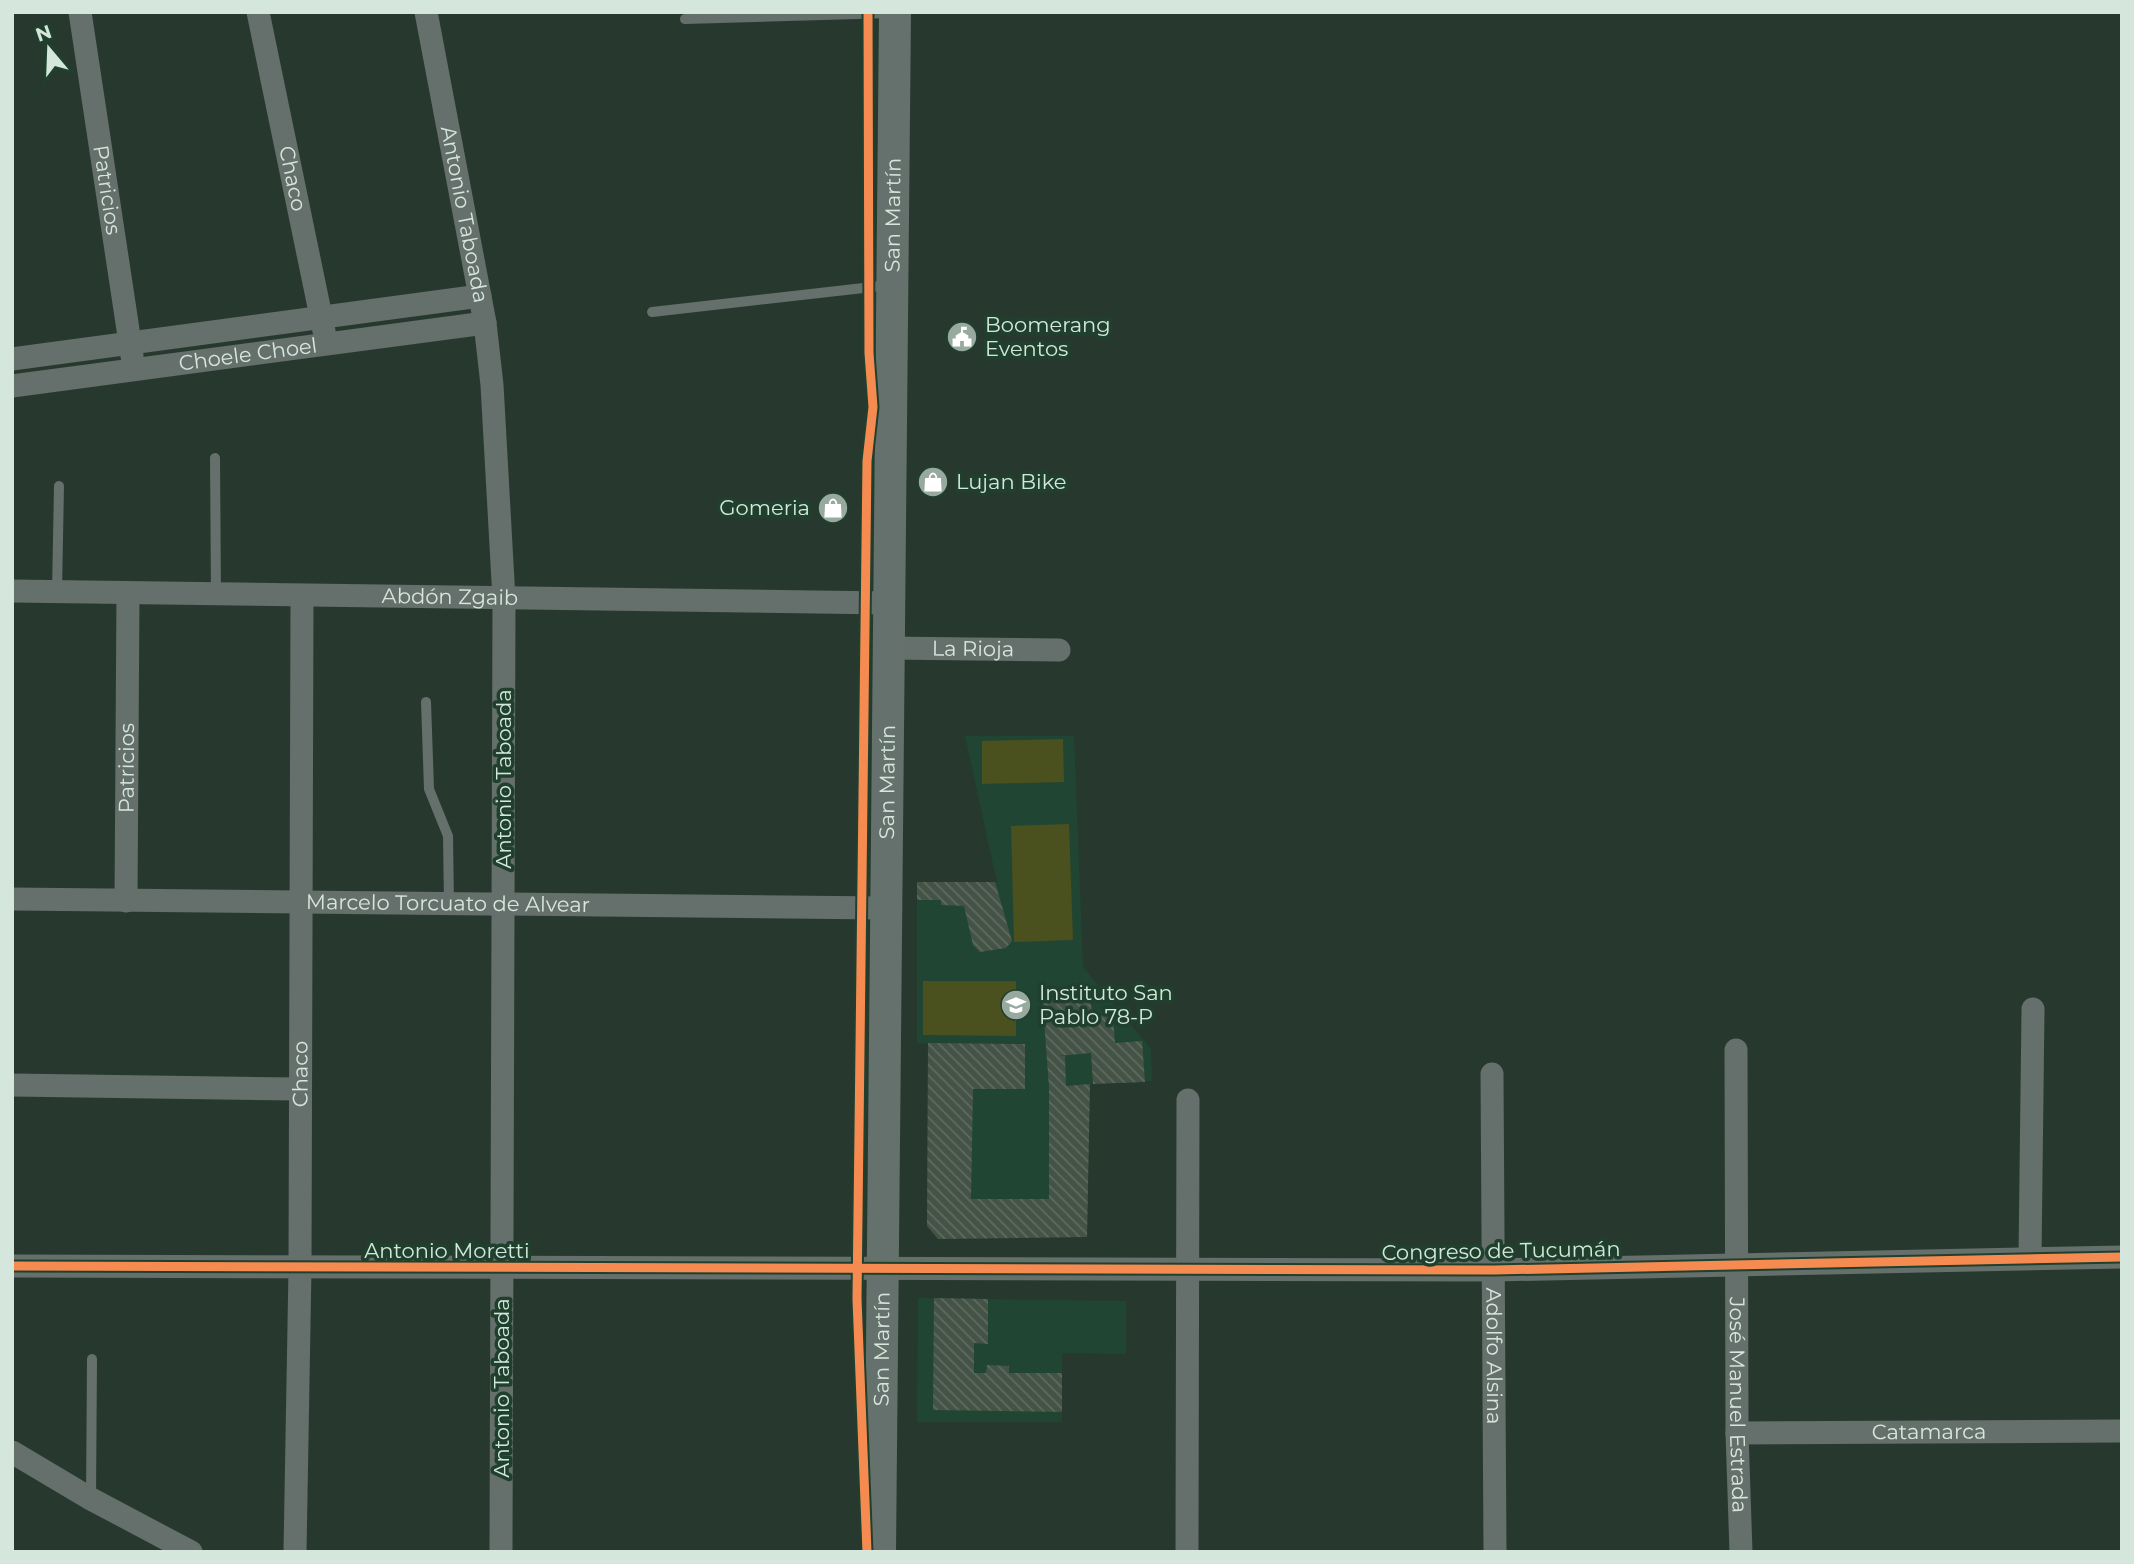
<svg xmlns="http://www.w3.org/2000/svg" width="2134" height="1564" font-family="Montserrat,sans-serif">
  <style>
    .built { fill: #204532 }
    .pitch { fill: #4a501e }
    .building { fill: url(#building-back-hatch) }
    .lines { fill: none; stroke-linecap: round; stroke-linejoin: round }
    .lane { stroke: #656f6b; stroke-width: 10 }
    .street { stroke: #656f6b; stroke-width: 23 }
    .secondary { stroke: #65716c; stroke-width: 32 }
    .cycleway-casing { stroke: #20402e; stroke-width: 13 }
    .cycleway { stroke: #f68b52; stroke-width: 9 }
    .labels { text-anchor: middle; stroke-width: 7; stroke-linejoin: round; paint-order: stroke }
    .street-label { font-size: 21px; fill: #d5e7dc; stroke: #20402e }
    .poi-label { font-size: 21px; fill: #d5e7dc; stroke: #20402e; text-anchor: start }
  </style>
  <defs>
    <pattern id="building-back-hatch" width="6" height="6" patternUnits="userSpaceOnUse" patternTransform="scale(1.75)"><rect width="6" height="6" fill="#445345"/><path d="M-1 5l2 2M0 0l6 6M5-1l2 2" fill="none" stroke="#5e6c5f"/></pattern>
  </defs>
  <rect width="100%" height="100%" fill="#27392f"/>
  <g class="built">
    <path d="M965 736H1074L1083 967 1151 1049 1152 1081 1090 1084 1087 1237 938 1239 927 1225 928 1044 917 1043V882H997Z"/>
    <path d="M918 1298 1126 1301V1354L1062 1353V1422H917Z"/>
  </g>
  <g class="pitch">
    <path d="M1063 739 1064 782 982 784V741Z"/>
    <path d="M1069 824 1073 940 1014 942 1011 826Z"/>
    <path d="M923 981H1016V1036L923 1035Z"/>
  </g>
  <g class="building">
    <path d="M917 882H995L1012 941 1006 948 980 952 973 945 964 906 941 905V900H917Z"/>
    <path d="M1090 990 1092 1016 1113 1015 1115 1043 1142 1041 1145 1082 1093 1084 1091 1053 1057 1056H1065L1066 1086 1090 1084 1087 1237 938 1239 927 1226 928 1043 1025 1044V1089H973L971 1199H1049V1087L1042 994Z"/>
    <path d="M934 1298 988 1299V1344L974 1343V1373H986L987 1365 1009 1366V1373H1062V1412L933 1410Z"/>
  </g>
  <g class="lines">
    <g class="lane">
      <path d="M685 19 892 13"/>
      <path d="M652 312 890 285"/>
      <path d="M215 458 216 595"/>
      <path d="M57 592 59 486"/>
      <path d="M426 702 429 789 448 836 449 904"/>
      <path d="M91 1499 92 1359"/>
    </g>
    <g class="street">
      <path id="s1" d="M80 12 132 356"/>
      <path id="s2" d="M258 12 324 331"/>
      <path id="s3" d="M426 12 485 323 492 385 504 599 501 1552"/>
      <path d="M12 359 480 296"/>
      <path id="s4" d="M12 386 485 323"/>
      <path id="s5" d="M12 591 888 603"/>
      <path id="s6" d="M887 648 1059 650"/>
      <path id="s7" d="M12 899 884 908"/>
      <path id="s8" d="M126 901 128 593"/>
      <path id="s9" d="M1736 1050 1737 1433 1741 1552"/>
      <path id="s10" d="M1492 1074 1495 1552"/>
      <path d="M12 1085 298 1089"/>
      <path d="M2030 1258 2033 1009"/>
      <path d="M12 1266 1494 1270 2122 1257"/>
      <path id="s11" d="M1737 1433 2122 1431"/>
      <path d="M12 1452 91 1499 191 1552"/>
      <path id="s12" d="M295 1552 300 1268 302 596"/>
      <path d="M1187 1552 1188 1100"/>
    </g>
    <path class="secondary" id="s13" d="M880 1552 895 12"/>
    <g class="cycleway-casing">
      <g id="cycleway">
        <path d="M12 1266 1494 1270 2122 1257"/>
        <path d="M867 1552 857 1299 867 461 873 407 869 353 868 12"/>
      </g>
    </g>
    <use href="#cycleway" class="cycleway"/>
  </g>
  <defs>
    <g id="civic-disc" transform="scale(1.575)"><circle r="9.5" fill="#98aa9f" stroke="#20402e"/><path d="M-.6-6.5H3V-4.5H.6V-3L4-1V1h2V6H-6V1h2V-1L-.6-3ZM-1.2 2.5V6h2.4V2.5Z" fill="#fff"/></g>
    <g id="shop-disc" transform="scale(1.575)"><circle r="9.5" fill="#98aa9f" stroke="#20402e"/><path d="M-5-2.5h2.3a2.7 3.5 0 0 1 5.4 0H5L5.5 6h-11ZM-1.5-2.5h3a1.5 2.3 0 0 0-3 0Z" fill="#fff"/></g>
    <g id="school-disc" transform="scale(1.575)"><circle r="9.5" fill="#98aa9f" stroke="#20402e"/><path d="M0-5L7-2L0 1L-7-2ZM-4 1L0 2.5L4 1V4Q0 6-4 4Z" fill="#fff"/></g>
  </defs>
  <g fill-rule="evenodd">
    <use href="#civic-disc" x="962" y="337"/>
    <use href="#shop-disc" x="933" y="482"/>
    <use href="#shop-disc" x="833" y="508"/>
    <use href="#school-disc" x="1016" y="1005"/>
  </g>
  <g class="labels">
    <g class="street-label">
      <text dy="7" stroke="none"><textPath href="#s2" startOffset="170">Chaco</textPath></text>
      <text dy="7" stroke="none"><textPath href="#s1" startOffset="180">Patricios</textPath></text>
      <text dy="7" stroke="none"><textPath href="#s3" startOffset="206">Antonio Taboada</textPath></text>
      <text dy="7" stroke="none"><textPath href="#s13" startOffset="1337">San Martín</textPath></text>
      <text dy="7" stroke="none"><textPath href="#s4" startOffset="238">Choele Choel</textPath></text>
      <text dy="7" stroke="none"><textPath href="#s5" startOffset="438">Abdón Zgaib</textPath></text>
      <text dy="7" stroke="none"><textPath href="#s6" startOffset="86">La Rioja</textPath></text>
      <text dy="7" stroke="none"><textPath href="#s8" startOffset="133">Patricios</textPath></text>
      <text transform="translate(504 779) rotate(-90)" y="7">Antonio Taboada</text>
      <text dy="7" stroke="none"><textPath href="#s13" startOffset="770">San Martín</textPath></text>
      <text dy="7" stroke="none"><textPath href="#s7" startOffset="436">Marcelo Torcuato de Alvear</textPath></text>
      <text dy="7" stroke="none"><textPath href="#s12" startOffset="478">Chaco</textPath></text>
      <text x="447" y="1258">Antonio Moretti</text>
      <text transform="translate(1501 1251) rotate(-1)" y="7">Congreso de Tucumán</text>
      <text dy="7" stroke="none"><textPath href="#s13" startOffset="203">San Martín</textPath></text>
      <text dy="7" stroke="none"><textPath href="#s10" startOffset="282">Adolfo Alsina</textPath></text>
      <text transform="translate(502 1388) rotate(-90)" y="7">Antonio Taboada</text>
      <text dy="7" stroke="none"><textPath href="#s9" startOffset="355">José Manuel Estrada</textPath></text>
      <text dy="7" stroke="none"><textPath href="#s11" startOffset="192">Catamarca</textPath></text>
    </g>
    <g class="poi-label">
      <text x="985" y="332">Boomerang<tspan x="985" dy="24">Eventos</tspan></text>
      <text x="956" y="489">Lujan Bike</text>
      <text x="810" y="515" text-anchor="end">Gomeria</text>
      <text x="1039" y="1000">Instituto San<tspan x="1039" dy="24">Pablo 78-P</tspan></text>
    </g>
  </g>
  <rect width="2134" height="1564" fill="none" stroke="#d5e7dc" stroke-width="28"/>
  <g transform="translate(49 49) rotate(341)" stroke="#20402e" stroke-width="5" paint-order="stroke">
  <path d="M0-5L12 26L0 18L-12 26Z" fill="#d5e7dc"/>
  <text y="-10" font-size="19" font-weight="bold" text-anchor="middle" fill="#d5e7dc">N</text>
  </g>
</svg>
